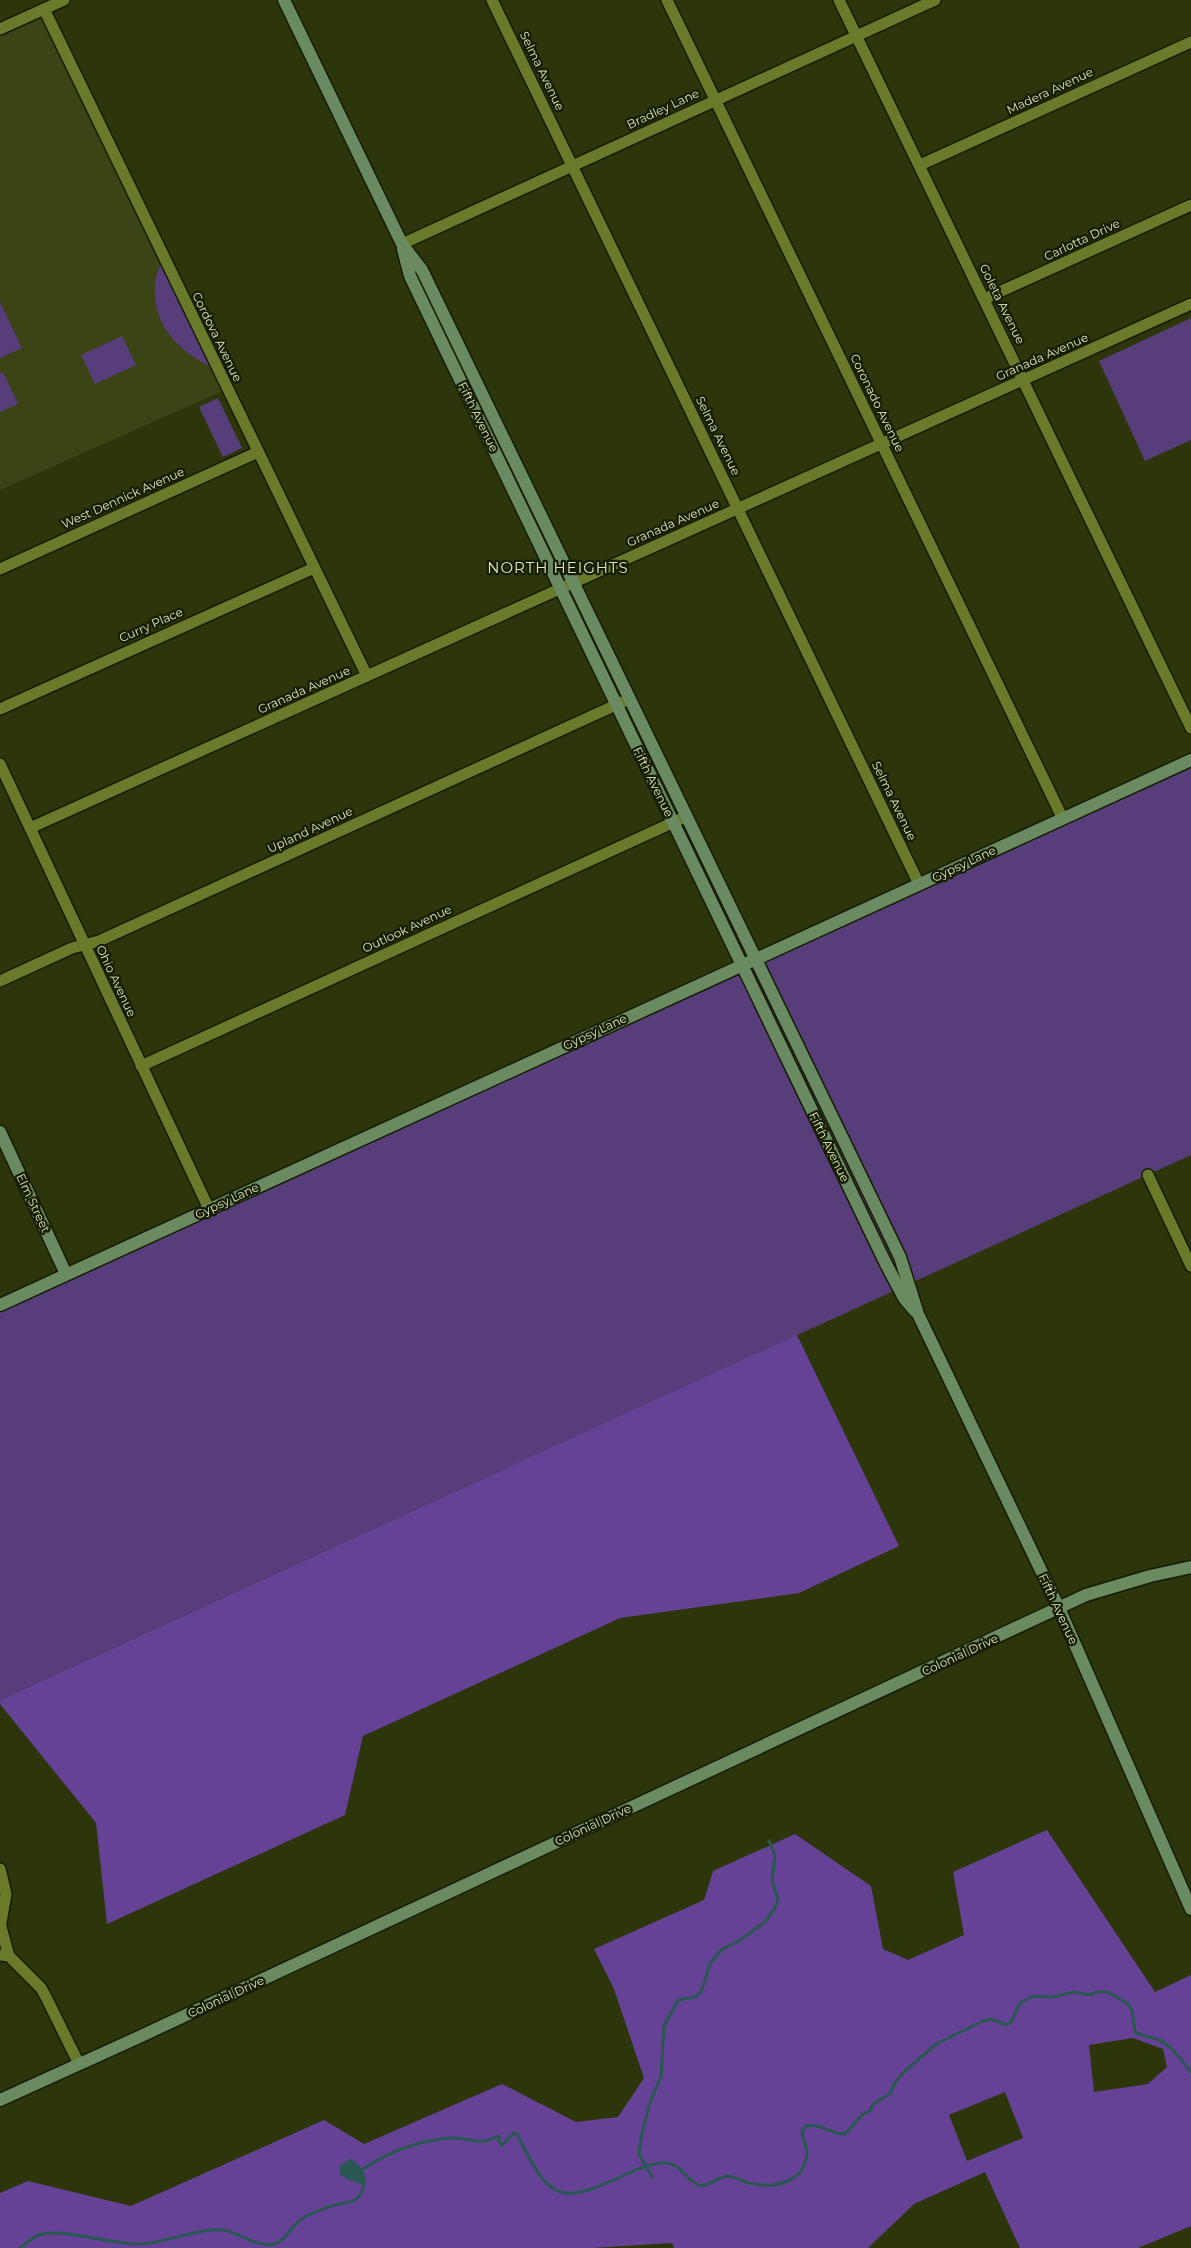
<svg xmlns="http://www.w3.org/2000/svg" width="1191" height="2248" font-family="Montserrat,sans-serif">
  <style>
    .built { fill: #3a4414 }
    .green { fill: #573e7b }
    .forest { fill: #664297; fill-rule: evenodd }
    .water { fill: #295850 }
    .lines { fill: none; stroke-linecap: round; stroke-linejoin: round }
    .stream { stroke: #295850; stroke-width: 3 }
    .street-casing { stroke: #161c04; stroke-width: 14 }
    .secondary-casing { stroke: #161c04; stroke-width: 15 }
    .street { stroke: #697a2a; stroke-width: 11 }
    .secondary { stroke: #6a8b62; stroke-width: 12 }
    .labels { text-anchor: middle; stroke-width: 4.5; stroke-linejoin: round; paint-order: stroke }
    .street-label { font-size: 12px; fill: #dce7c0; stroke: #161c00 }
    .quarter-label { font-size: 15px; letter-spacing: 1px; fill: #dce7c0; stroke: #161c00 }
  </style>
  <rect width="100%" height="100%" fill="#2d360b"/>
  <path class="built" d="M44 9 227 389 0 490V358L22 348 0 302V29Z"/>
  <g class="green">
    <path d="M402 244 422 270 756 958 1191 760V1155L0 1700V1305L742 965 555 578Z"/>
    <path d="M163 256 219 371C181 353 151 328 155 282 156 274 161 264 163 256Z"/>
    <path d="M0 302 22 348 0 358Z"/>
    <path d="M1191 318V440L1145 461 1099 361Z"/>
    <path d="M122 336 136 365 95 384 81 355Z"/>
    <path d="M3 372 18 404 0 412V373Z"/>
    <path d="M218 398 242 448 223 457 199 407Z"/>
  </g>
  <g class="forest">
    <path d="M797 1335 899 1546 799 1593 620 1618 363 1736 345 1815 107 1924 96 1823 0 1704V1700Z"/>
    <path d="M1047 1830 1155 1992 1191 1975V2226L1138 2248H1020L985 2172 914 2204 868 2248H674L672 2243 592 2248H0V2193L28 2181 131 2206 324 2120 364 2144 502 2084 576 2122 618 2117 644 2078 614 1989 594 1949 704 1900 713 1871 795 1834 871 1886 883 1949 908 1960 964 1935 953 1872ZM1133 2038 1163 2049 1167 2067 1148 2084 1094 2092 1089 2045ZM1005 2092 1023 2138 967 2161 949 2115Z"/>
  </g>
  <path class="water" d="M350 2159C359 2163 369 2176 364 2185L347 2179 340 2174V2166Z"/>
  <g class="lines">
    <g class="stream">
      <path d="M362 2170C389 2151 417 2141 450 2138 462 2137 473 2142 485 2141 491 2141 494 2136 499 2136V2142L502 2145 514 2133 517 2134C551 2204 560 2205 629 2173 640 2168 653 2162 665 2163 680 2164 684 2176 696 2184 706 2190 718 2176 728 2176 736 2176 742 2182 749 2183 774 2189 805 2183 807 2153 807 2145 802 2139 802 2131L806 2126C823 2123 831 2135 845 2134L862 2115 871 2110 873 2104 891 2093 894 2084 903 2073 936 2044 983 2021 991 2019 1006 2025 1011 2022 1020 2003 1034 1996 1052 1997 1074 1992 1090 1995 1097 1992H1108L1128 2004 1132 2010 1135 2032C1143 2037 1150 2036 1159 2040 1172 2045 1182 2062 1191 2072"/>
      <path d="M652 2177 639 2154 641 2137 650 2102 661 2077 664 2026 678 2000 695 1997 701 1992 710 1964 721 1950 739 1941 765 1922 774 1910 778 1899 772 1880 775 1855 769 1841"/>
      <path d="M20 2248C25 2244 32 2238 39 2235 58 2227 114 2245 140 2244 164 2243 203 2227 223 2230 240 2233 257 2248 274 2244 284 2242 289 2230 296 2224 304 2215 315 2212 326 2208 345 2199 358 2209 364 2185"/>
    </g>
    <g class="street-casing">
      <g id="street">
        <path d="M492 0 919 884"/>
        <path d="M667 0 1063 819"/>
        <path d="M839 0 1191 728"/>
        <path d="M44 9 367 676"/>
        <path d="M0 29 64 0"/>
        <path d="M920 165 1191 42"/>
        <path d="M402 244 935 0"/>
        <path d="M984 299 1191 205"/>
        <path d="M0 569 258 452"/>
        <path d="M0 709 314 568"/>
        <path d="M0 764 209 1209"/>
        <path d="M30 828 1191 304"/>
        <path d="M0 981 72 948 99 941 629 699"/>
        <path d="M141 1066 685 817"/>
        <path d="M1148 1175 1191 1266"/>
        <path d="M0 1869 6 1894 0 1928"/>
        <path d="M1 1927 9 1956"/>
        <path d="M0 1955 9 1956 41 1988 46 1997 79 2064"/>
      </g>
    </g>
    <g class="secondary-casing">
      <g id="secondary">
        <path d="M284 0 402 244 422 270 900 1257 918 1314 1059 1608 1191 1909"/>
        <path d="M403 249 410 276 886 1264 904 1298 915 1311"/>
        <path d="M0 1132 66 1274"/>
        <path d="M0 1305 1191 760"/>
        <path d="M0 2100 139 2037 1086 1595 1150 1576 1191 1567"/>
      </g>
    </g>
    <use href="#street" class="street"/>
    <use href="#secondary" class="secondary"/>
  </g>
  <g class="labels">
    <g class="street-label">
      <text transform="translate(542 71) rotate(64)" y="4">Selma Avenue</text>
      <text transform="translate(1050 91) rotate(-25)" y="4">Madera Avenue</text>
      <text transform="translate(663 109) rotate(-25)" y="4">Bradley Lane</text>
      <text transform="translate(1082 240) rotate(-25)" y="4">Carlotta Drive</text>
      <text transform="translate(1002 304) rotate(64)" y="4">Goleta Avenue</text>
      <text transform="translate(217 337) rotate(64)" y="4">Cordova Avenue</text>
      <text transform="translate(1042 357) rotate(-24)" y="4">Granada Avenue</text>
      <text transform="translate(877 403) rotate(64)" y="4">Coronado Avenue</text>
      <text transform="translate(478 417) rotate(64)" y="4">Fifth Avenue</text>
      <text transform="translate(718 436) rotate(64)" y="4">Selma Avenue</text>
      <text transform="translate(123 498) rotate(-24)" y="4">West Dennick Avenue</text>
      <text transform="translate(673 523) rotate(-24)" y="4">Granada Avenue</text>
      <text transform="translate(151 625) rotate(-24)" y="4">Curry Place</text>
      <text transform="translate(304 690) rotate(-24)" y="4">Granada Avenue</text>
      <text transform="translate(653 782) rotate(64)" y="4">Fifth Avenue</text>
      <text transform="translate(894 801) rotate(64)" y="4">Selma Avenue</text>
      <text transform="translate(310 830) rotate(-25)" y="4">Upland Avenue</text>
      <text transform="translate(964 864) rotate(-25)" y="4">Gypsy Lane</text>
      <text transform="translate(407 929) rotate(-25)" y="4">Outlook Avenue</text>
      <text transform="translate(116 981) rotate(65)" y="4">Ohio Avenue</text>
      <text transform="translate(595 1032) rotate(-25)" y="4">Gypsy Lane</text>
      <text transform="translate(829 1147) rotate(64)" y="4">Fifth Avenue</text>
      <text transform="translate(227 1201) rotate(-25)" y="4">Gypsy Lane</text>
      <text transform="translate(33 1203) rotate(65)" y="4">Elm Street</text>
      <text transform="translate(1058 1609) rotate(65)" y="4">Fifth Avenue</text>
      <text transform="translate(960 1655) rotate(-25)" y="4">Colonial Drive</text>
      <text transform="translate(593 1825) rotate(-25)" y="4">Colonial Drive</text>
      <text transform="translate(226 1997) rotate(-25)" y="4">Colonial Drive</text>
    </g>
    <g class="quarter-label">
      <text x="558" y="573">NORTH HEIGHTS</text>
    </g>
  </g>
</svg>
